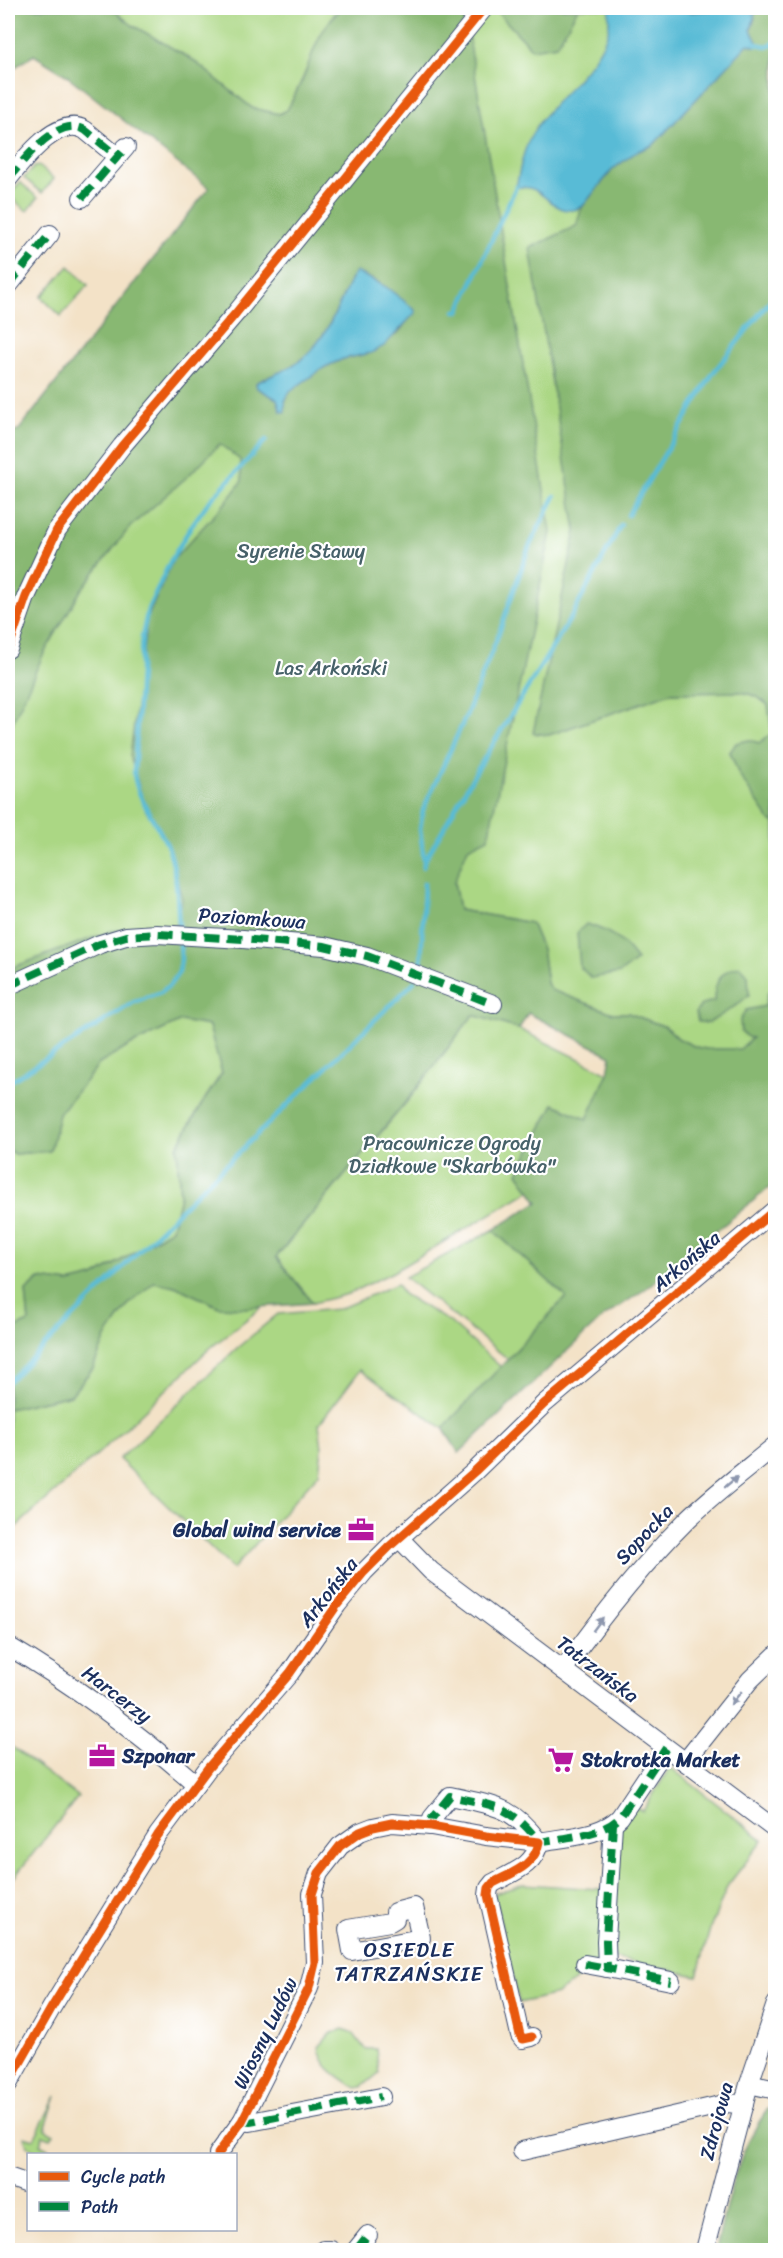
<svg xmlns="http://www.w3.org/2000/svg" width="783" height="2258" viewBox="0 0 783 2258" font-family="Sriracha,sans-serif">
	<rect width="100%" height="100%" fill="#fff"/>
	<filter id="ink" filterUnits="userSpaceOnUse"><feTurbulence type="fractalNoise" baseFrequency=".0167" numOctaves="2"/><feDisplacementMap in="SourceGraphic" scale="12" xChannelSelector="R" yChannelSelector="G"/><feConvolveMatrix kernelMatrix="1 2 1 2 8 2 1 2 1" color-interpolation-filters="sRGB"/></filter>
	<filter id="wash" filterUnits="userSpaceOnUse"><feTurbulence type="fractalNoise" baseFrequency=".008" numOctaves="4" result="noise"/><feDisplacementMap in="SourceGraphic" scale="24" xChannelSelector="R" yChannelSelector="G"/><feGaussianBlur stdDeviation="1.35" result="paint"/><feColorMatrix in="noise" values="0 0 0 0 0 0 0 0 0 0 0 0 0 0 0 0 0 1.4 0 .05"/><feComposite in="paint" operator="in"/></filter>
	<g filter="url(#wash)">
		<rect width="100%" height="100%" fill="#f3e2c7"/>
		<g fill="#abd784" stroke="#638371" stroke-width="1.5">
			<path d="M 111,8 L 343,8 L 333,15 L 287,111 L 279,114 L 252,108 L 193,60 L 132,25 Z"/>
			<path d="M 442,8 L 775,8 L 535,733 L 549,735 L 670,693 L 741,692 L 756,696 L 768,705 L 773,733 L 759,743 L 749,740 L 730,752 L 739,775 L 771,821 L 775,822 L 775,987 L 760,1029 L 740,1050 L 706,1049 L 696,1047 L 679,1039 L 666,1027 L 628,1013 L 613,1013 L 551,990 L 547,984 L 542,949 L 531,923 L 459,910 L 455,887 L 8,1000 L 8,436 L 22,432 Z"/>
			<path d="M 39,166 L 54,179 L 42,193 L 24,178 L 34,167 Z"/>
			<path d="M 20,182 L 38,198 L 27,211 L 9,196 Z"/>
			<path d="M 69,266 L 88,285 L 61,316 L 41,297 Z"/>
			<path d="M 473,1015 L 519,1029 L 608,1073 L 587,1120 L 554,1104 L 518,1173 L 531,1190 L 393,1272 L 348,1294 L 313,1303 L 276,1257 L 410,1098 Z"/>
			<path d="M 181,1021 L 209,1026 L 222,1073 L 203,1102 L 177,1147 L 180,1196 L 172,1229 L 94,1277 L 69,1283 L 39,1279 L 26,1291 L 29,1322 L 8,1331 L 8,1149 L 15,1154 L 50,1151 L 59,1114 L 99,1064 L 129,1046 Z"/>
			<path d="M 493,1230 L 566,1297 L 508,1359 L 405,1277 Z"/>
			<path d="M 154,1282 L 175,1286 L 219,1307 L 262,1307 L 209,1349 L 111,1442 L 8,1534 L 8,1409 L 71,1395 L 93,1368 L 106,1337 L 128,1305 Z"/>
			<path d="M 397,1284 L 403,1294 L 450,1322 L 501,1367 L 443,1428 L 360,1370 L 319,1424 L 322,1448 L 319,1473 L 233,1569 L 119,1459 L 237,1348 L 278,1314 L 339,1309 Z"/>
			<path d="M 8,1744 L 78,1797 L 8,1885 Z"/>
			<path d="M 670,1767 L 763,1840 L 728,1885 L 710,1929 L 697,1976 L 609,1957 L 557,1994 L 519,2003 L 494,1894 L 523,1884 L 613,1890 L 617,1825 L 632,1806 L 643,1811 Z"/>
			<path d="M 343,2029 L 353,2033 L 365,2049 L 376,2049 L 379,2073 L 362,2087 L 356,2088 C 340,2077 321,2068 319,2047 L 330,2034 Z"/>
			<path d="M 56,2096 L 45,2129 L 54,2134 L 51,2138 L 43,2135 L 40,2144 L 48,2148 L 46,2152 L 42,2153 L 28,2147 L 24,2136 L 34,2139 Z"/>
		</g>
		<g fill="#88b872" stroke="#527468" stroke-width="1.5" fill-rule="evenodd">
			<path d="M 12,8 L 111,8 L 132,25 L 193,60 L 252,108 L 279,114 L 287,110 C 292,101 297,91 302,81 C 313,54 318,27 343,8 L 464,8 L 551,532 L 488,838 L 468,848 L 454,882 L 459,910 L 531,923 L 542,949 L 547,983 L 551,990 L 613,1013 L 628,1013 L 666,1027 L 679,1039 L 696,1047 L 706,1049 L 740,1049 L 752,1038 L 747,1037 L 741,1031 L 740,1020 L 746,1010 L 765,1006 L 768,992 L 775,987 L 775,1183 L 644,1290 L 601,1319 L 459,1453 L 443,1428 L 566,1297 L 493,1230 L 538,1202 L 518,1173 L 554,1104 L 587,1119 L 608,1073 L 611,1056 L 528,1013 L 519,1029 L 473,1015 L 410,1097 L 276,1257 L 313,1303 L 244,1308 L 219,1307 L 175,1286 L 154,1282 L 128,1305 L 106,1337 L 93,1368 L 71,1395 L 8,1409 L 8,1331 L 29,1322 L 26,1291 L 40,1279 L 69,1283 L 94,1277 L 172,1229 L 180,1196 L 177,1147 L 203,1102 L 222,1073 L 209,1026 L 181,1021 L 129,1046 L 99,1064 L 59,1114 L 50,1151 L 15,1154 L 8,1149 L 8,969 L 111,931 L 156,926 L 176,927 L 182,899 L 167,842 L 146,811 L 130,756 L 147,619 L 173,560 L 226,502 L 242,481 L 240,460 L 220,444 L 188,476 L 130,527 L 81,590 L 43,655 L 8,733 L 8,433 L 18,431 L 209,188 L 66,75 L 34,55 L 12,69 L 8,65 L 8,12 ZM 360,274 L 378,282 L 415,311 L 399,332 L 371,353 L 343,359 L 325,367 L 290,391 L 281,411 L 277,399 L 257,388 L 256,383 C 267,377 280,373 290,367 C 323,349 336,311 351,279 Z"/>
			<path d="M 497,8 L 578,8 L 557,45 L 532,49 L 499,14 Z"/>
			<path d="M 687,8 L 775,8 L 775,822 L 771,822 L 739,775 L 730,752 L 736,743 L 749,740 L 759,743 L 772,733 L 768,705 L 756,696 L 741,692 L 670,693 L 549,735 L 533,733 L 576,531 L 530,248 L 576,226 L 582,207 L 613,169 L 636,152 L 653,145 L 748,44 L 754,46 L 757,42 L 751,30 L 755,18 L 713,11 L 691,12 Z"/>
			<path d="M 586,924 C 611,931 622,940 637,960 L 620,973 L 591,978 L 580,967 L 577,933 Z"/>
			<path d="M 740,966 L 748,975 L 749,995 L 737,1005 L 709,1023 L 698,1022 L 696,1012 L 702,1004 L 714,1001 C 714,982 721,969 740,966 Z"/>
			<path d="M 775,2108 L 775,2250 L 716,2250 C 727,2201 737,2150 768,2109 Z"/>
		</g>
		<g fill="#58bbd6" stroke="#3a759a" stroke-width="1.5">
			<path d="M 609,8 L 687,8 L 691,12 L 743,8 L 755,13 L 751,30 L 757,42 L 755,46 L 748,44 L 653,145 L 636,152 L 613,169 L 582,207 C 562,218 550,199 535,190 C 530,187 522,187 516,187 C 520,170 522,153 530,138 C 549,100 591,76 607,35 C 610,27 609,17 609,8 Z"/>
			<path d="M 356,272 L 386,287 L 413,308 L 416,312 L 384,346 L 371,353 L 343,359 L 325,367 L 290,391 L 285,401 L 285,412 L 281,411 L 277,399 L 257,388 L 256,383 C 267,377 280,373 290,367 C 323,349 336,311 351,279 Z"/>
		</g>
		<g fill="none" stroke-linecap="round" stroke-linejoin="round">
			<g stroke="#58bbd6" stroke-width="4.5">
				<path d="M 756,44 L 767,46 L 776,42"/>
				<path d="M 455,311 L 459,311 L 516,187"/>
				<path d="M 628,515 L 713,373 L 776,293"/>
				<path d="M 424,861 L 420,829 L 423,810 L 466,716 L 499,633 L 529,547 L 555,496"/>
				<path d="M 423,867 L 424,862 L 474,775 L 573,614 L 621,525"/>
				<path d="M 179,928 C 177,901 178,870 167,845 C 156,821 138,801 134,774 L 142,637 L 148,609 L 170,562 L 192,525 L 207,504 L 266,440"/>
				<path d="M 421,968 L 424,883"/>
				<path d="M 8,1083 L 134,1002 L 161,992 L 170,985 L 179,972 L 181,959 L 180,945"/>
				<path d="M 8,1382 L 197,1193 L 414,982"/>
			</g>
		</g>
	</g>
	<g filter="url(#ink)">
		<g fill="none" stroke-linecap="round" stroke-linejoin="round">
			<g stroke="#3b4a6e" stroke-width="20">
				<g id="minor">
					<path d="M 8,179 C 23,161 58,114 85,130 L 118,157"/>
					<path d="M 82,198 L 126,147"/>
					<path d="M 8,286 L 50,234"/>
					<path d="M 8,649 L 26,597 L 57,530 L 122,446 L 236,313 L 484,8"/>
					<path d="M 8,986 L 100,944 L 126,936 L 157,934 L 243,939 L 324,946 L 367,956 L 493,1004"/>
					<path d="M 399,1538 L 431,1571 L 776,1830"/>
					<path d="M 8,1646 C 73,1684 139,1734 196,1784"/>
					<path d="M 563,1670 C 601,1617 642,1565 688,1519 C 715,1493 747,1469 776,1445"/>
					<path d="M 685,1762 L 750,1680 L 776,1655"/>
					<path d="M 613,1824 L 606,1941 L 607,1968 L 671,1981"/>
					<path d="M 431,1826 L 432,1818 L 450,1796 C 494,1806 510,1804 539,1842 C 564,1837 603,1836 620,1817 L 666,1748"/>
					<path d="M 414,1907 L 421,1938 L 352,1951 L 348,1929 L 390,1922 L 395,1919 L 395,1912 Z"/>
					<path d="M 585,1964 L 607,1968"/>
					<path d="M 8,2084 L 52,2007 L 158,1835 L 208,1768 L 290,1673 L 337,1605 L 364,1572 L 390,1546 L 475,1471 L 544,1404 L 776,1209"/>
					<path d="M 749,2084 L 776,2090"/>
					<path d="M 242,2121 L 250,2122 L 381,2097"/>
					<path d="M 522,2151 L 729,2103 L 744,2105"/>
					<path d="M 218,2154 L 242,2121 L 309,1988 L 315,1963 L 312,1894 L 319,1873 L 340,1846 L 360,1832 L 373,1827 L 392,1823 L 431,1826 L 486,1836 L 539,1842 C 535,1866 513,1872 493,1883 L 489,1888 L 488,1895 L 520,2035 L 523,2039 L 532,2037"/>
					<path d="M 8,2177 L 28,2184"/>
					<path d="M 323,2250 L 331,2250"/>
					<path d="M 356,2250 L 368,2235"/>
					<path d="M 705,2250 L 749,2084 L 776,2004"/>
				</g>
			</g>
			<use href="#minor" stroke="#fff" stroke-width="18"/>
			<path stroke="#1b2f5e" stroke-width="1.5" d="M 8,2091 L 55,2008 L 165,1830 L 208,1773 L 293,1673 L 343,1603 L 365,1577 L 388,1552 L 476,1474 L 545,1408 L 776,1214"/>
			<g stroke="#00873e" stroke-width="8" stroke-dasharray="15 8" stroke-linecap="butt">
				<path d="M 8,179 C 23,161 58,114 85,130 L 118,157"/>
				<path d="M 82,198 L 126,147"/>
				<path d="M 8,286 L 50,234"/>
				<path d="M 8,986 L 100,944 L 126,936 L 157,934 L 243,939 L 324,946 L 367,956 L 493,1004"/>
				<path d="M 613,1824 L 606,1941 L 607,1968 L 671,1981"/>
				<path d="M 431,1826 L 432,1818 L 450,1796 C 494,1806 510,1804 539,1842 C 564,1837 603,1836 620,1817 L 666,1748"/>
				<path d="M 585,1964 L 607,1968"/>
				<path d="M 242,2121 L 250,2122 L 381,2097"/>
				<path d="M 323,2250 L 331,2250"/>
				<path d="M 356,2250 L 368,2235"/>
			</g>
			<g stroke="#fff" stroke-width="13">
				<g id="cycleway">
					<path d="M 8,649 L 26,597 L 57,530 L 122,446 L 236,313 L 484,8"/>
					<path d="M 8,2084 L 52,2007 L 158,1835 L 208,1768 L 290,1673 L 337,1605 L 364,1572 L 390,1546 L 475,1471 L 544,1404 L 776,1209"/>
					<path d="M 218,2154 L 242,2121 L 309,1988 L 315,1963 L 312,1894 L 319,1873 L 340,1846 L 360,1832 L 373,1827 L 392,1823 L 431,1826 L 486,1836 L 539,1842 C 535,1866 513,1872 493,1883 L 489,1888 L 488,1895 L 520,2035 L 523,2039 L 532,2037"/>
				</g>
			</g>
			<use href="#cycleway" stroke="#e8590c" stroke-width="9"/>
		</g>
		<defs><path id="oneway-solid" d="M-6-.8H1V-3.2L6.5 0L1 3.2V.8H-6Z" transform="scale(1.5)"/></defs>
		<g fill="#8d97ae">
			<use href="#oneway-solid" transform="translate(731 1482) rotate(-40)"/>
			<use href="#oneway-solid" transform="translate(598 1624) rotate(-53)"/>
			<use href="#oneway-solid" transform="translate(736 1698) rotate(130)"/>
		</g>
	</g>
	<defs>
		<g id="office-bare" transform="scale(2.07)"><path d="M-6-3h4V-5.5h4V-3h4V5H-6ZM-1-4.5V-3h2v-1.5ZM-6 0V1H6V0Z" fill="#b5179e" stroke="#fff" stroke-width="2.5" paint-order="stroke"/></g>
		<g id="supermarket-bare" transform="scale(2.07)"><path d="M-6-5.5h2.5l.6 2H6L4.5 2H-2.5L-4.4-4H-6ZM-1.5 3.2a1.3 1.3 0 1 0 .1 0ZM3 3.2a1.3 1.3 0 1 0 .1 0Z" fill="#b5179e" stroke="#fff" stroke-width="2.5" paint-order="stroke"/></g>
	</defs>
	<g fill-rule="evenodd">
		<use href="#office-bare" x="361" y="1530"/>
		<use href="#office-bare" x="102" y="1756"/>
		<use href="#supermarket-bare" x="561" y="1760"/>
	</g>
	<g text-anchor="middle" stroke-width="4.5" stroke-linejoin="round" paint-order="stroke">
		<g font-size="20" fill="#466169" stroke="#fff">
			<text x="301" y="558">Syrenie Stawy</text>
			<text x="331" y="675">Las Arkoński</text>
			<text x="452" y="1150">Pracownicze Ogrody<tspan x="452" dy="23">Działkowe "Skarbówka"</tspan></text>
		</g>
		<g font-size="20" fill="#1b2f5e" stroke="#fff">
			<text transform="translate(252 918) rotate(4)" y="7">Poziomkowa</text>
			<text transform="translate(686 1261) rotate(-40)" y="7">Arkońska</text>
			<text transform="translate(644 1534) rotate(-47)" y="7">Sopocka</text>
			<text transform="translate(328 1592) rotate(-52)" y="7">Arkońska</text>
			<text transform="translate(598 1669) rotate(37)" y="7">Tatrzańska</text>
			<text transform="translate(117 1694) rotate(37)" y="7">Harcerzy</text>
			<text transform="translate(265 2033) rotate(-64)" y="7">Wiosny Ludów</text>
			<text transform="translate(716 2121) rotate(-75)" y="7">Zdrojowa</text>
		</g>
		<g font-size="20" font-weight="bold" fill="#1b2f5e" stroke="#fff" text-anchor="start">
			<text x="341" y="1537" text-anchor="end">Global wind service</text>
			<text x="122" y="1763">Szponar</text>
			<text x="581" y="1767">Stokrotka Market</text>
		</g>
		<g font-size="21" letter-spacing="1.5" fill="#1b2f5e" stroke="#fff">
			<text x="409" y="1957">OSIEDLE<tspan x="409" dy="24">TATRZAŃSKIE</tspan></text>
		</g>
	</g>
	<rect width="783" height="2258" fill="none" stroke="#fff" stroke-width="30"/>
	<rect x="27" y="2153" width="210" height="78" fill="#ffffff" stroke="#a4acbf" stroke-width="1.5"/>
	<rect x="39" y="2172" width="30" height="9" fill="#e8590c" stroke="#a4acbf" stroke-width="1.5"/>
	<text x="81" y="2183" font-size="18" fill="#1b2f5e">Cycle path</text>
	<rect x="39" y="2202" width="30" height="9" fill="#00873e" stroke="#a4acbf" stroke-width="1.5"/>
	<text x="81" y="2213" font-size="18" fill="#1b2f5e">Path</text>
</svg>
